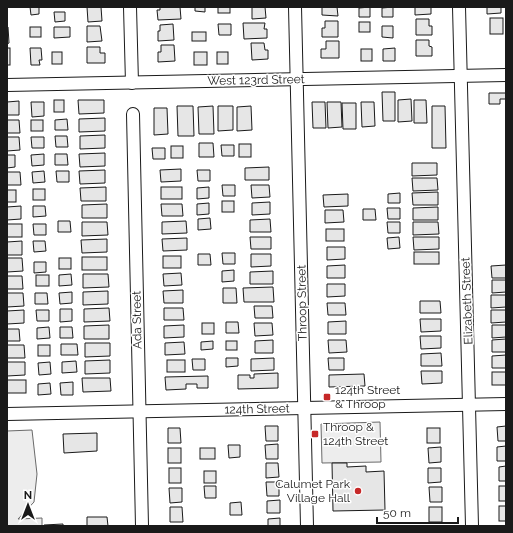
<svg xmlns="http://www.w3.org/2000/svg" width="513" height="533" viewBox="0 0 513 533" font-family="Raleway,sans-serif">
	<rect width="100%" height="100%" fill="#fff"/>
	<g fill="#ededed" stroke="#6a6a6a">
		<path d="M 380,422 L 381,462 L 322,463 L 321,424 Z"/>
		<path d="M 32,430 L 37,474 L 34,502 L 18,519 L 42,518 L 42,526 L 7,526 L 7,431 Z"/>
	</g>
	<g fill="#e6e6e6" stroke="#1a1a1a">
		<path d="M 30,7 L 39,7 L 39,14 L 31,15 Z"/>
		<path d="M 87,7 L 101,7 L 102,21 L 88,22 Z"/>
		<path d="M 160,7 L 180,7 L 181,19 L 158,20 L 157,10 L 160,10 Z"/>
		<path d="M 195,7 L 205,7 L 205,12 L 195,11 Z"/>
		<rect x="218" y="7" width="12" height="6"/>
		<path d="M 252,7 L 265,7 L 266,18 L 252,19 Z"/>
		<path d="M 322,7 L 337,7 L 338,16 L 322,15 Z"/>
		<path d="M 370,7 L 370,17 L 359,17 L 359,8 Z"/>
		<path d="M 393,7 L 393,17 L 382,17 L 382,8 Z"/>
		<path d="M 415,7 L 431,7 L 431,14 L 415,15 Z"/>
		<path d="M 487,7 L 501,7 L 501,13 L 487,14 Z"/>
		<path d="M 54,12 L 65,12 L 65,21 L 55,22 Z"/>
		<rect x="490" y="18" width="13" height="16"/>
		<path d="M 416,19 L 429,19 L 429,26 L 432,26 L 432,35 L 416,35 Z"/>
		<path d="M 325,21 L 338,21 L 338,37 L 322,37 L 322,28 L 325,28 Z"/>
		<rect x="359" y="22" width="11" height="10"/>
		<path d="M 243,23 L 265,23 L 264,29 L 267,29 L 267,38 L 244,39 Z"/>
		<path d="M 173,24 L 174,40 L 158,41 L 158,31 L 160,31 L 160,25 Z"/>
		<path d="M 218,24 L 231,24 L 231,35 L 219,35 Z"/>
		<path d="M 87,26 L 100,26 L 102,41 L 87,42 Z"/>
		<path d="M 382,26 L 393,26 L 393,38 L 382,37 Z"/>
		<path d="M 7,27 L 8,27 L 9,43 L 7,44 Z"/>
		<rect x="30" y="27" width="11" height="10"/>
		<path d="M 54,27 L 70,27 L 70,37 L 54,38 Z"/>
		<rect x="192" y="32" width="14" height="9"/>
		<path d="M 416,40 L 429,40 L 429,46 L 432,47 L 432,56 L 416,56 Z"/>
		<path d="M 326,41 L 339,41 L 339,58 L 321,58 L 321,49 L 326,49 Z"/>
		<path d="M 251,43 L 264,43 L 265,50 L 268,50 L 268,59 L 252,60 Z"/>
		<path d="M 161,45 L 174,45 L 175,61 L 158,62 L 158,52 L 161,52 Z"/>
		<path d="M 87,47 L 100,47 L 100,53 L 105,53 L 105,63 L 87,63 Z"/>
		<rect x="7" y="48" width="3" height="17"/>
		<path d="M 30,48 L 41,48 L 42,60 L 39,60 L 40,65 L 31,65 Z"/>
		<path d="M 395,48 L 395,61 L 383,61 L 383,49 Z"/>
		<rect x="361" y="49" width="11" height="12"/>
		<rect x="52" y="52" width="10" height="12"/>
		<rect x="194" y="52" width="13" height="13"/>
		<rect x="217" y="52" width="11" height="12"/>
		<path d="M 382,92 L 395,92 L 395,121 L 383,121 Z"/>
		<path d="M 489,93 L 506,93 L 506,99 L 500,99 L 500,104 L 489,104 Z"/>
		<path d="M 411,99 L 412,121 L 398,122 L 398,100 Z"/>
		<rect x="54" y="100" width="10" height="12"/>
		<path d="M 78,100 L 104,100 L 104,113 L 79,114 Z"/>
		<path d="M 414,100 L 426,100 L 427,123 L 414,123 Z"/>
		<path d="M 19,101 L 19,115 L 7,115 L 7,102 Z"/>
		<path d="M 31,102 L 44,102 L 44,116 L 32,117 Z"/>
		<path d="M 312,102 L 325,102 L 326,128 L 313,128 Z"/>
		<path d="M 327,102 L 341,102 L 342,127 L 328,128 Z"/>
		<path d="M 361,102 L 374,102 L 375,126 L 362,127 Z"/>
		<path d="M 342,103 L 356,103 L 356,129 L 343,129 Z"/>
		<path d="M 177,106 L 193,106 L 194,136 L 178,136 Z"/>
		<path d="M 213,106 L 214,134 L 199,134 L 198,107 Z"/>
		<path d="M 218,106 L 233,106 L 233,130 L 218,131 Z"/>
		<path d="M 251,106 L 252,130 L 237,131 L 237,107 Z"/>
		<path d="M 432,106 L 445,106 L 446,148 L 432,148 Z"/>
		<path d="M 154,108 L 167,108 L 168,134 L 154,135 Z"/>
		<path d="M 105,118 L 105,131 L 79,132 L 79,119 Z"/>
		<path d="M 67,119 L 68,130 L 55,130 L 55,120 Z"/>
		<path d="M 7,120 L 19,120 L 20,133 L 7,133 Z"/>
		<rect x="31" y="120" width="12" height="11"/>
		<path d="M 105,135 L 105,148 L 80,149 L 80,136 Z"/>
		<path d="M 55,136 L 67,136 L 68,147 L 56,147 Z"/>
		<path d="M 7,137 L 19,137 L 20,150 L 7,151 Z"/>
		<path d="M 31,137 L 44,137 L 44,148 L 32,148 Z"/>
		<path d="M 199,143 L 213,143 L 214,157 L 199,157 Z"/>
		<rect x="239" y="144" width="12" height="13"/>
		<path d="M 221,145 L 234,145 L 234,156 L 222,156 Z"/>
		<rect x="171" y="146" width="12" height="12"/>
		<path d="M 152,148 L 165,148 L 165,159 L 153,159 Z"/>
		<path d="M 105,153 L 105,166 L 80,167 L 79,154 Z"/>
		<path d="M 44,154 L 44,165 L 32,166 L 31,155 Z"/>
		<path d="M 55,154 L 67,154 L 68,165 L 55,165 Z"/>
		<path d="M 7,155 L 15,155 L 15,167 L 7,168 Z"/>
		<path d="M 412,163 L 437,163 L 437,175 L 412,176 Z"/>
		<path d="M 269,167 L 269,180 L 245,180 L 245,168 Z"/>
		<path d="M 181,169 L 181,181 L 161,182 L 160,170 Z"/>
		<path d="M 105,170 L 105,183 L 80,184 L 79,171 Z"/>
		<path d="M 197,170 L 210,170 L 210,181 L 198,181 Z"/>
		<path d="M 44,171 L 45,182 L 33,183 L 32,172 Z"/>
		<path d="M 56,171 L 69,171 L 69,182 L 57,182 Z"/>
		<path d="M 7,172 L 20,172 L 21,185 L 7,185 Z"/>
		<path d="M 412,178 L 437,178 L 438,190 L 413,191 Z"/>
		<path d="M 222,185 L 235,185 L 235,196 L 223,196 Z"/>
		<path d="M 251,185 L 269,185 L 270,197 L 252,198 Z"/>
		<path d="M 106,187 L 106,201 L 81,201 L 80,188 Z"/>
		<rect x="161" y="187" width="21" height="12"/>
		<path d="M 209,187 L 209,198 L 197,199 L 197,188 Z"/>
		<rect x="33" y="189" width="12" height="11"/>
		<rect x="7" y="190" width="9" height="12"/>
		<path d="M 438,192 L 438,205 L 413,205 L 412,193 Z"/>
		<path d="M 400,193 L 400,203 L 388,203 L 388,194 Z"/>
		<path d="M 348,194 L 348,206 L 324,207 L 323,195 Z"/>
		<rect x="222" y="201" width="12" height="11"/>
		<path d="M 270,202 L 270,214 L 252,215 L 252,203 Z"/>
		<path d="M 209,203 L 209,214 L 197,215 L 197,204 Z"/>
		<path d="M 107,204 L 107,218 L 82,218 L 82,205 Z"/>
		<path d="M 161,204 L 182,204 L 183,216 L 162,216 Z"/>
		<path d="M 21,206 L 21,219 L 7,220 L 7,207 Z"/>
		<path d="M 33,206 L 45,206 L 46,216 L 33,217 Z"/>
		<path d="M 438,207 L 438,220 L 413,220 L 413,208 Z"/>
		<path d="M 387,208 L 400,208 L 400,219 L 388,219 Z"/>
		<path d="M 363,209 L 375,209 L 376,220 L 363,220 Z"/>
		<path d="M 325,210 L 343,210 L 344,222 L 325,223 Z"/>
		<path d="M 210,218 L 211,229 L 198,230 L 198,219 Z"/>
		<path d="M 270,219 L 271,232 L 250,232 L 250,220 Z"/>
		<path d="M 58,221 L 70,221 L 71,232 L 58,232 Z"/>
		<path d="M 186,221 L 187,233 L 162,234 L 162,222 Z"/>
		<path d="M 82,222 L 107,222 L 108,235 L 82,236 Z"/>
		<path d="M 387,222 L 400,222 L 400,233 L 388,233 Z"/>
		<path d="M 413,222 L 438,222 L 439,234 L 413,235 Z"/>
		<rect x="7" y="224" width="15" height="13"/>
		<path d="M 33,224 L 46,224 L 46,235 L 34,235 Z"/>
		<rect x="326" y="229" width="18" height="12"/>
		<path d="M 250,237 L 271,237 L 271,249 L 251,249 Z"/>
		<path d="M 399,237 L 400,248 L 388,249 L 387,238 Z"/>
		<path d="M 413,237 L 439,237 L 439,249 L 414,250 Z"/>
		<path d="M 187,238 L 187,250 L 163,251 L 162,239 Z"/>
		<path d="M 107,239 L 107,252 L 82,253 L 81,240 Z"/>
		<path d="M 22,241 L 22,255 L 7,255 L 7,242 Z"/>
		<path d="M 33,241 L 45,241 L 46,251 L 34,252 Z"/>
		<path d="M 327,247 L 345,247 L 345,259 L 327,260 Z"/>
		<rect x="414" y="252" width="25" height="12"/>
		<path d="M 222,253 L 235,253 L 235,264 L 223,264 Z"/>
		<path d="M 198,254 L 210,254 L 211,265 L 198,265 Z"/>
		<path d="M 251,254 L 271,254 L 271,266 L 251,267 Z"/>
		<rect x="163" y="256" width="18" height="12"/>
		<rect x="82" y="257" width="25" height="13"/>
		<path d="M 7,258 L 22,258 L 23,271 L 7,272 Z"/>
		<rect x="59" y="258" width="12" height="11"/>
		<path d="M 34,262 L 46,262 L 46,272 L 34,273 Z"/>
		<path d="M 345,265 L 345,278 L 327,278 L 327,266 Z"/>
		<path d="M 506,265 L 506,278 L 492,278 L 491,266 Z"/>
		<path d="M 234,270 L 234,281 L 222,282 L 222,271 Z"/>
		<path d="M 273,271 L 273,284 L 250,284 L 250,272 Z"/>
		<path d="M 181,273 L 182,285 L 164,286 L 163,274 Z"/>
		<path d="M 71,274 L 72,285 L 59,286 L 59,275 Z"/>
		<path d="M 83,274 L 108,274 L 109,287 L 83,288 Z"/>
		<rect x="36" y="275" width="13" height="11"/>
		<path d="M 7,276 L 22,276 L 23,289 L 7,289 Z"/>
		<path d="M 492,280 L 506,280 L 506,292 L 492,293 Z"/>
		<path d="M 327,284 L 345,284 L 345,296 L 327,297 Z"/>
		<path d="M 273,287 L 274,302 L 244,302 L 243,288 Z"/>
		<path d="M 223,288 L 236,288 L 237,303 L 223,303 Z"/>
		<path d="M 183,290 L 183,303 L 164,303 L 163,291 Z"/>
		<path d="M 108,291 L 108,304 L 83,305 L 83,292 Z"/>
		<path d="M 72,292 L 72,303 L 60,304 L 59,293 Z"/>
		<path d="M 7,293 L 23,293 L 24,306 L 7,307 Z"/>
		<path d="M 35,293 L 47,293 L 48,304 L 35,304 Z"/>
		<path d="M 491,295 L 506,295 L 506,307 L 491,308 Z"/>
		<path d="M 420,301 L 440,301 L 441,313 L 420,313 Z"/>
		<path d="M 327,303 L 345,303 L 346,315 L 328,315 Z"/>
		<path d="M 254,306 L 272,306 L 273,318 L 255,318 Z"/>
		<path d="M 109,308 L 110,321 L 84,322 L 84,309 Z"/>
		<path d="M 164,308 L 183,308 L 184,320 L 164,320 Z"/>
		<path d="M 60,309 L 72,309 L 72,321 L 60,322 Z"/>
		<path d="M 24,310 L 24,323 L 7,324 L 7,311 Z"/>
		<path d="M 36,310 L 49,310 L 49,321 L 37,321 Z"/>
		<path d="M 491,310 L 506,310 L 506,322 L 491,323 Z"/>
		<path d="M 420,319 L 441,319 L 441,331 L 421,332 Z"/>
		<path d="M 346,321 L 346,334 L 328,334 L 328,322 Z"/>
		<path d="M 226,322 L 238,322 L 239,333 L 226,333 Z"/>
		<rect x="202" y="323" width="12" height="11"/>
		<path d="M 254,323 L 272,323 L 273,335 L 255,336 Z"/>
		<path d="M 109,325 L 109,339 L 84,339 L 84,326 Z"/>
		<path d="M 184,325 L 184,337 L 164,338 L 164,326 Z"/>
		<path d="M 492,325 L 506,325 L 506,337 L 492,338 Z"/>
		<path d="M 49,327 L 50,338 L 37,339 L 37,328 Z"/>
		<path d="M 60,327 L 72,327 L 73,338 L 60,338 Z"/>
		<path d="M 7,329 L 19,329 L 20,341 L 7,341 Z"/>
		<path d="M 420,336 L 441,336 L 441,348 L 421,349 Z"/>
		<path d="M 506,339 L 506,352 L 492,352 L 492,340 Z"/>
		<path d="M 273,340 L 273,353 L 255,353 L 255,341 Z"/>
		<path d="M 328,340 L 346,340 L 347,352 L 329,353 Z"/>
		<path d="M 213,341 L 213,349 L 201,350 L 201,342 Z"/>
		<rect x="226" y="341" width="11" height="9"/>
		<path d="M 184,342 L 185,354 L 165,355 L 165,343 Z"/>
		<path d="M 85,343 L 110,343 L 110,356 L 85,357 Z"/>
		<path d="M 61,344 L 77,344 L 78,355 L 61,355 Z"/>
		<path d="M 7,345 L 24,345 L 25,358 L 7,358 Z"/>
		<rect x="38" y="345" width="12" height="11"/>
		<path d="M 441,353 L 442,366 L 421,366 L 421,354 Z"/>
		<path d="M 506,355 L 506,368 L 492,368 L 492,356 Z"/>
		<path d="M 226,358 L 238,358 L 238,366 L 226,367 Z"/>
		<path d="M 274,358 L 274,370 L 251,371 L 251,359 Z"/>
		<path d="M 328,358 L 344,358 L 344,370 L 329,370 Z"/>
		<path d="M 192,359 L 205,359 L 205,370 L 193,370 Z"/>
		<path d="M 110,360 L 110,373 L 85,374 L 85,361 Z"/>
		<rect x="167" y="360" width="18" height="12"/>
		<path d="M 76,361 L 77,372 L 62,373 L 62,362 Z"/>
		<path d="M 7,362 L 25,362 L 25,375 L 7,376 Z"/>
		<path d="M 50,362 L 51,374 L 39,375 L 38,363 Z"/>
		<path d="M 421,371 L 442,371 L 442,383 L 422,384 Z"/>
		<rect x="492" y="372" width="14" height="13"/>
		<path d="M 278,373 L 278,388 L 238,389 L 238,375 L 250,375 L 250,378 L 254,378 L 254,374 Z"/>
		<path d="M 364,374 L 365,386 L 329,387 L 329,375 Z"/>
		<path d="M 208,376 L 208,388 L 197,388 L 197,384 L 186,384 L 186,389 L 166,390 L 165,377 Z"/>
		<path d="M 82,378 L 110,378 L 111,391 L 83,392 Z"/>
		<rect x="7" y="380" width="19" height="13"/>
		<path d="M 73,382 L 73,395 L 61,395 L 60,383 Z"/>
		<path d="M 50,383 L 51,394 L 38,395 L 38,384 Z"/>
		<path d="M 265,426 L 278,426 L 278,441 L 266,441 Z"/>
		<path d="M 506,426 L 506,441 L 498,441 L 497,427 Z"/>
		<path d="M 168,428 L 180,428 L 181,443 L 168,443 Z"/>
		<rect x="427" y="428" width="13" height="15"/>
		<path d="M 97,433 L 97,451 L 64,453 L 63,434 Z"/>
		<path d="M 278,444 L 278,459 L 266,459 L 265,445 Z"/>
		<path d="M 228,445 L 240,445 L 240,457 L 229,458 Z"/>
		<path d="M 506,446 L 506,461 L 497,461 L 497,447 Z"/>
		<path d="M 441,447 L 441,462 L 429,463 L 428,448 Z"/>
		<rect x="168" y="448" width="13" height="15"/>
		<rect x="200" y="448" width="15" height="11"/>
		<path d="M 266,463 L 278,463 L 279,477 L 266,478 Z"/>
		<path d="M 332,463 L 347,463 L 347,467 L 366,466 L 366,472 L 384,471 L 385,510 L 333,511 Z"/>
		<path d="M 506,466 L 506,481 L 499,481 L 499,467 Z"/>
		<rect x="169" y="468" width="12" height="15"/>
		<path d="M 428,468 L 441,468 L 441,482 L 428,483 Z"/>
		<rect x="204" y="471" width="12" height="12"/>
		<path d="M 266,482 L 279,482 L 279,496 L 267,496 Z"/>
		<path d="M 204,486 L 216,486 L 216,498 L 205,498 Z"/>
		<rect x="499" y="486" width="7" height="15"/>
		<path d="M 429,487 L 442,487 L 442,502 L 430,502 Z"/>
		<path d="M 169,488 L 182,488 L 182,502 L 170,503 Z"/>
		<path d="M 280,500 L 280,513 L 267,513 L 267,501 Z"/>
		<path d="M 241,502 L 242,515 L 230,515 L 230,503 Z"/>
		<rect x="499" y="506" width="7" height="15"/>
		<path d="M 170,507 L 182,507 L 183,522 L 170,522 Z"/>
		<rect x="429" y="507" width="13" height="15"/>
		<path d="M 87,517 L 107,517 L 108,526 L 87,526 Z"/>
		<path d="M 280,518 L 280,526 L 268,526 L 268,519 Z"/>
		<path d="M 63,524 L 63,526 L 44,526 L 44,525 Z"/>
	</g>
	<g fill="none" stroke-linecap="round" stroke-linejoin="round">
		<g stroke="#1a1a1a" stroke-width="14">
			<g id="minor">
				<path d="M 130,7 L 132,83"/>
				<path d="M 295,7 L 307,526"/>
				<path d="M 459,7 L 472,526"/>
				<path d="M 7,85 L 506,75"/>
				<path d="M 133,114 L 142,526"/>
				<path d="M 7,414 L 506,404"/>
			</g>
		</g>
		<use href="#minor" stroke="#fff" stroke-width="12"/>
	</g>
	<g fill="#c62828" stroke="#fff" stroke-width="1.5">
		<rect x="323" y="393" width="8" height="8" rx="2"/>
		<rect x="311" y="430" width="8" height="8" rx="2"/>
		<circle cx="358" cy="491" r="4"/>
	</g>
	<g text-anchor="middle" stroke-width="3" stroke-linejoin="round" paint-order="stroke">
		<g font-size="12" fill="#1a1a1a" stroke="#fff">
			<text transform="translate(256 80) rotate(-1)" y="4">West 123rd Street</text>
			<text transform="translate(467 301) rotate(-92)" y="4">Elizabeth Street</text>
			<text transform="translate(302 303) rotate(-91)" y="4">Throop Street</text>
			<text transform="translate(137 320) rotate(-91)" y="4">Ada Street</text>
			<text transform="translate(257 409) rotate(-1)" y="4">124th Street</text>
		</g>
		<g font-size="12" fill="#1a1a1a" stroke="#fff" text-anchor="start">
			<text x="335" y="394">124th Street<tspan x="335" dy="14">&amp; Throop</tspan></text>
			<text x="323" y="431">Throop &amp;<tspan x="323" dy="14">124th Street</tspan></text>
			<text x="350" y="488" text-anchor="end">Calumet Park<tspan x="350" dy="14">Village Hall</tspan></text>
		</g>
	</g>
	<rect width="513" height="533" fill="none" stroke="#1a1a1a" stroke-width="16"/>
	<g transform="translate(28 505)" stroke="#ffffff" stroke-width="3" paint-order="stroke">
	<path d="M0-3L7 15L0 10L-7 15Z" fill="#1a1a1a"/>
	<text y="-6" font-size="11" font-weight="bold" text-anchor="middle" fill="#1a1a1a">N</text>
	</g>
	<path d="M377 517v6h81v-6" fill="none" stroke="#1a1a1a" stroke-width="2"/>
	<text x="383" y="517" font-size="12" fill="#1a1a1a" stroke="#ffffff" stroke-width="3" paint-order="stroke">50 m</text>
</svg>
